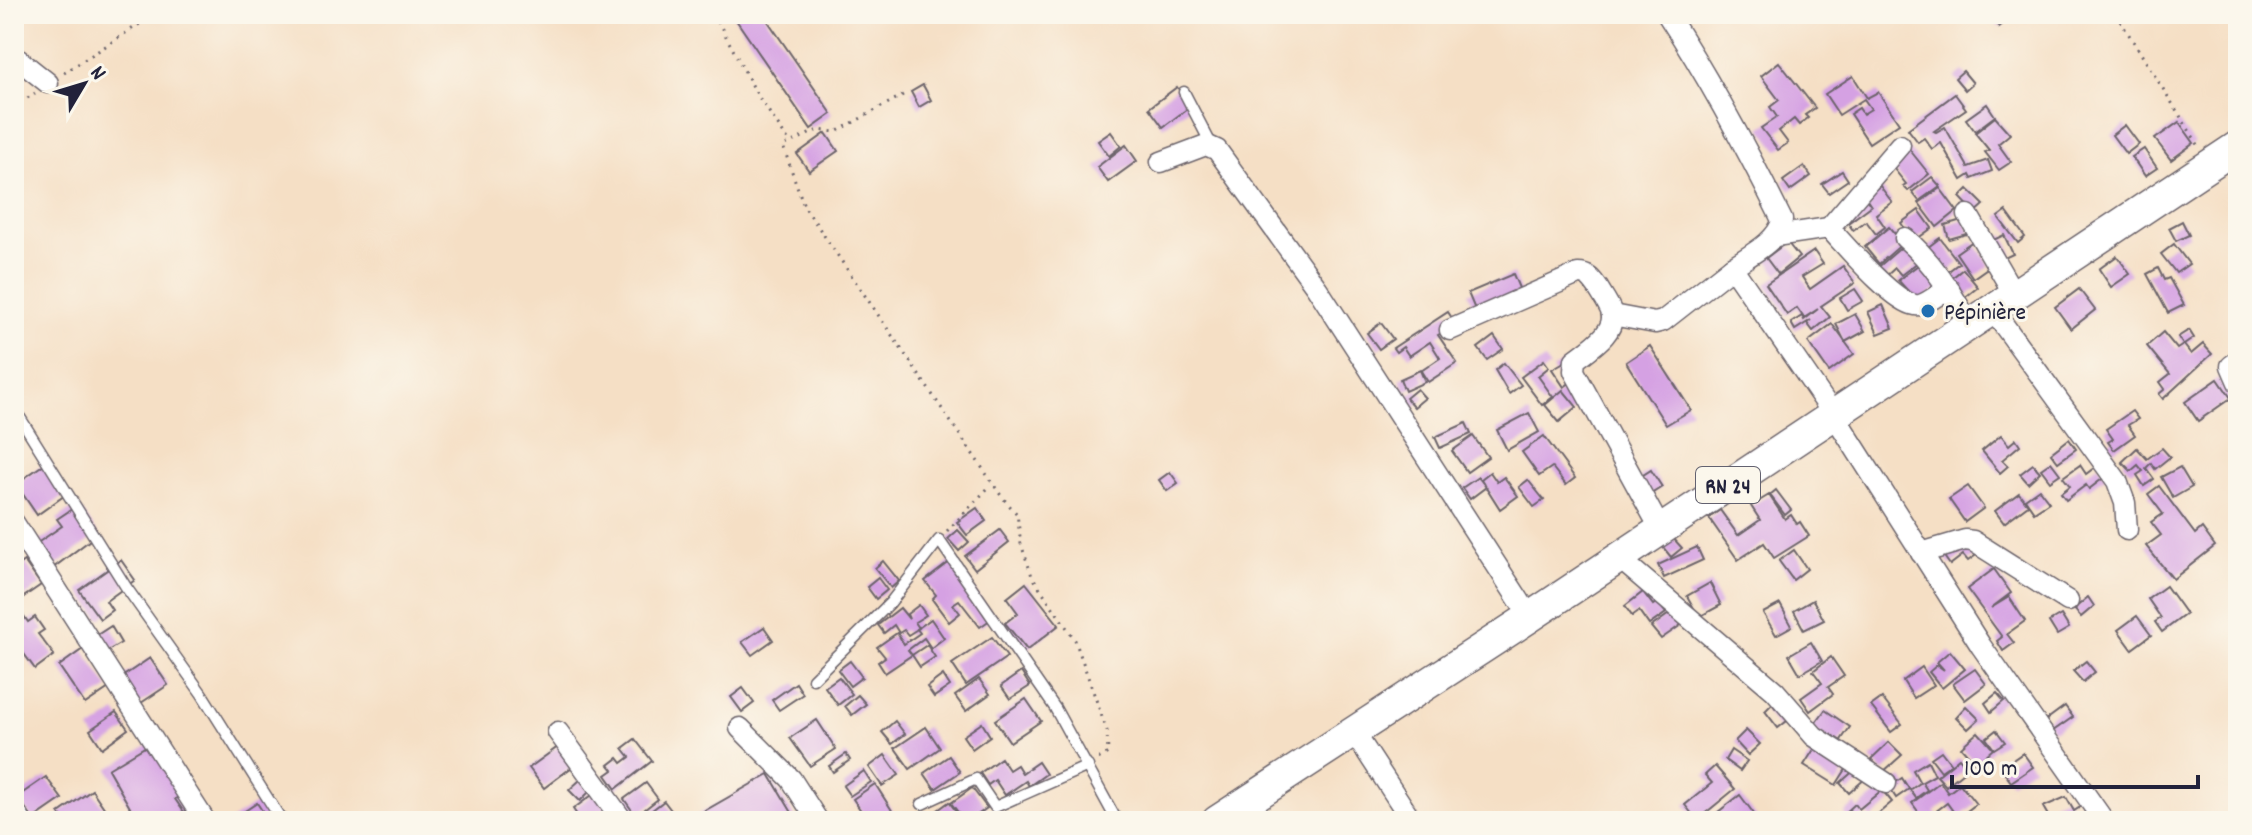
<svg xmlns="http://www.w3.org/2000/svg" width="2252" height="835" viewBox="0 0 2252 835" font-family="Dekko,sans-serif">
	<rect width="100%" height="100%" fill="#fbf7ec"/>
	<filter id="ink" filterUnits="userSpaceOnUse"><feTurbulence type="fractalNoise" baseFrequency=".0125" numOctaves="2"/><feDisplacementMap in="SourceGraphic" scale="16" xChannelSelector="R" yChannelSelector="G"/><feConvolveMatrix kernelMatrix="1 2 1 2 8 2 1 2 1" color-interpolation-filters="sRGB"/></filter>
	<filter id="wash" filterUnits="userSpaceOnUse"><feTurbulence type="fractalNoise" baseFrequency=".006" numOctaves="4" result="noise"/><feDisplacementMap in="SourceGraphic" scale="32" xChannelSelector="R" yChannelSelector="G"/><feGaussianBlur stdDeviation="1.8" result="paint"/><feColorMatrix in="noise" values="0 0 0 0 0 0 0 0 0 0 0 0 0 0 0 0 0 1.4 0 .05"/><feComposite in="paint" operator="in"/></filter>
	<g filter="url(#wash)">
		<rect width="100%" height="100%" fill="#f5dfc5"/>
		<g id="blocks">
			<g fill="#d5a1e3">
				<path d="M 732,14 L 763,14 L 832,114 L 811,129 Z"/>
				<path d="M 1988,14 L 2015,14 L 1999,27 Z"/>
				<path d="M 1779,62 L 1815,108 L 1805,115 L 1808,118 L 1799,125 L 1794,119 L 1779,131 L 1788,143 L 1778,150 L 1761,128 L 1777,117 L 1770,107 L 1779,100 L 1761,76 Z"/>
				<path d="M 1963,71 L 1973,83 L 1965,90 L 1955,78 Z"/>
				<path d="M 1853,76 L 1867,98 L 1878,92 L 1899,123 L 1869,143 L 1850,114 L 1859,108 L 1863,114 L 1871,109 L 1864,99 L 1839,115 L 1825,94 Z"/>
				<path d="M 923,85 L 931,100 L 919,107 L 911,92 Z"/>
				<path d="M 1177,87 L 1191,106 L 1163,127 L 1149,108 Z"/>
				<path d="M 1955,94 L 1966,109 L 1934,131 L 1936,132 L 1945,127 L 1968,167 L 1988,160 L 1992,171 L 1972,179 L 1970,175 L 1962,180 L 1941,143 L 1932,149 L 1924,138 L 1918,142 L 1908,129 Z"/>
				<path d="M 1987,104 L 1995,116 L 1975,131 L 1966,119 Z"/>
				<path d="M 1995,117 L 2010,134 L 1998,144 L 2011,162 L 1999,170 L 1985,152 L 1989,150 L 1975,133 Z"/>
				<path d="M 2179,122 L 2194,143 L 2171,160 L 2155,139 Z"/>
				<path d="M 2125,125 L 2139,144 L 2126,154 L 2112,135 Z"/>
				<path d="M 1111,132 L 1121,146 L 1109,156 L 1098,141 Z"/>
				<path d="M 826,133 L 838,151 L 809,171 L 797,154 Z"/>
				<path d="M 1126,145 L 1137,161 L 1108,182 L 1097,167 Z"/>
				<path d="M 1909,149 L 1929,174 L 1908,191 L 1903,186 L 1906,184 L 1890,164 Z"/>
				<path d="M 2144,149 L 2157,168 L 2145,176 L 2132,157 Z"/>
				<path d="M 1804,166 L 1811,176 L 1790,191 L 1783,181 Z"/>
				<path d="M 1842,171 L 1848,180 L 1829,193 L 1822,184 Z"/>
				<path d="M 1932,177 L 1940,186 L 1919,201 L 1912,192 Z"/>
				<path d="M 1880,186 L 1892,202 L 1876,214 L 1885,227 L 1876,234 L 1866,221 L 1853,230 L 1848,223 L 1871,206 L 1865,197 Z"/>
				<path d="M 1940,188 L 1957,211 L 1937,227 L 1919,203 Z"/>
				<path d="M 1968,189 L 1984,205 L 1975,213 L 1960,197 Z"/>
				<path d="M 1919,210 L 1932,228 L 1914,241 L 1901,223 Z"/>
				<path d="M 2006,211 L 2025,237 L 2018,243 L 1998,217 Z"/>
				<path d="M 1965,219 L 1970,233 L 1949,239 L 1945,225 Z"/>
				<path d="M 2182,221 L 2189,235 L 2176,241 L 2169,228 Z"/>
				<path d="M 1889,227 L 1903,243 L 1879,264 L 1865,247 Z"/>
				<path d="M 2004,235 L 2013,254 L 1998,261 L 1989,242 Z"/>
				<path d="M 1940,238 L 1959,263 L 1946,273 L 1927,248 Z"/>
				<path d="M 1973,241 L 1990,266 L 1973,278 L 1956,253 Z"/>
				<path d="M 1787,242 L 1799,257 L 1778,274 L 1766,258 Z"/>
				<path d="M 2174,244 L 2189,264 L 2176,273 L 2161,254 Z"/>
				<path d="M 1904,245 L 1918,262 L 1901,275 L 1895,268 L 1884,278 L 1876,269 Z"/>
				<path d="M 1814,251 L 1823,264 L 1802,277 L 1810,289 L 1843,266 L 1855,283 L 1821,306 L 1830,317 L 1813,331 L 1807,323 L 1811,320 L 1795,330 L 1791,323 L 1802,316 L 1804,320 L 1818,309 L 1804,318 L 1797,308 L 1787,315 L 1766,284 Z"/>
				<path d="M 2117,256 L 2130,274 L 2111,287 L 2099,269 Z"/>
				<path d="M 1925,260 L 1944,285 L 1918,302 L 1898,280 Z"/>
				<path d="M 2158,268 L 2164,280 L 2169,278 L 2184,305 L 2168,313 L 2147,274 Z"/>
				<path d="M 1963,269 L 1978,287 L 1963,299 L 1948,281 Z"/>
				<path d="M 1513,274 L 1521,293 L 1476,312 L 1468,293 Z"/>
				<path d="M 1855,289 L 1863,301 L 1847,310 L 1840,298 Z"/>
				<path d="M 2079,289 L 2095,310 L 2071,329 L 2055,307 Z"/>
				<path d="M 1883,305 L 1893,328 L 1878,334 L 1868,312 Z"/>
				<path d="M 1448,312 L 1456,324 L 1438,335 L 1457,363 L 1428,382 L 1421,371 L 1440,358 L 1430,342 L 1409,356 L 1403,347 L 1396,352 L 1393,348 Z"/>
				<path d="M 1855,314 L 1865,331 L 1845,342 L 1836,324 Z"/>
				<path d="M 1381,323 L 1393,339 L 1379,349 L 1367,333 Z"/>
				<path d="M 1832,324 L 1854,354 L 1829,372 L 1808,342 Z"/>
				<path d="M 2189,330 L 2194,338 L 2184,345 L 2191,354 L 2203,344 L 2212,354 L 2163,399 L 2159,394 L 2165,389 L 2160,382 L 2170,374 L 2147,346 L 2163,332 L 2177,349 L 2183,345 L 2178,337 Z"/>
				<path d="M 1494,336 L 1503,349 L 1487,360 L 1478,348 Z"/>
				<path d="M 1650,346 L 1691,410 L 1666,425 L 1626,362 Z"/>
				<path d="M 1544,360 L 1549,367 L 1538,376 L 1553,397 L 1542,405 L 1521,377 Z"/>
				<path d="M 1564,362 L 1575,379 L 1564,387 L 1552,369 Z"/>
				<path d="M 1504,363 L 1521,385 L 1509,394 L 1495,370 Z"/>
				<path d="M 1420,370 L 1425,382 L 1405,391 L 1400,379 Z"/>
				<path d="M 2218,379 L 2231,398 L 2198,421 L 2185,402 Z"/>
				<path d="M 1417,389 L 1425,398 L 1414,407 L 1406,398 Z"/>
				<path d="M 1563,390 L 1577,407 L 1559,422 L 1545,405 Z"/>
				<path d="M 2132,411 L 2138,419 L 2128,425 L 2135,435 L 2114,450 L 2108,442 L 2113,439 L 2106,429 Z"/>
				<path d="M 1529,413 L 1539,432 L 1507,450 L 1497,430 Z"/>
				<path d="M 1466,423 L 1471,434 L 1440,448 L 1435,437 Z"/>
				<path d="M 2001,435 L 2009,445 L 2016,439 L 2020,445 L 2002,460 L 2008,466 L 2000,473 L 1982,451 Z"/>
				<path d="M 1473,436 L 1488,457 L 1467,472 L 1452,451 Z"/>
				<path d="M 1544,436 L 1575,478 L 1566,485 L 1552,467 L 1539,476 L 1522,452 Z"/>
				<path d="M 2069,439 L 2076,449 L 2058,462 L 2051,453 Z"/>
				<path d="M 2137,448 L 2147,459 L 2162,448 L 2170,457 L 2155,469 L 2151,463 L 2146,468 L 2154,479 L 2144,486 L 2137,475 L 2143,471 L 2138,465 L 2131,471 L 2122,462 Z"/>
				<path d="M 47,462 L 68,493 L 37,515 L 16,484 Z"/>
				<path d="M 2051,462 L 2060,474 L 2050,481 L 2041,469 Z"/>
				<path d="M 2033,464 L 2040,472 L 2028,483 L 2020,474 Z"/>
				<path d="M 2080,465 L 2086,474 L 2098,465 L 2106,476 L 2089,489 L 2086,485 L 2066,500 L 2061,493 L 2070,486 L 2063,477 Z"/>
				<path d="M 2180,467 L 2192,487 L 2173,498 L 2161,477 Z"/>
				<path d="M 1651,470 L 1662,487 L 1651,494 L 1640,477 Z"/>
				<path d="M 1170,472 L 1178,483 L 1167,491 L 1159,480 Z"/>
				<path d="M 1490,472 L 1497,482 L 1504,477 L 1518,496 L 1500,509 L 1481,479 Z"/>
				<path d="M 1478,477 L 1486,487 L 1470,499 L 1462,488 Z"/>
				<path d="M 1528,480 L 1544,500 L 1534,507 L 1519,487 Z"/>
				<path d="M 1968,486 L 1984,508 L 1965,522 L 1949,499 Z"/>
				<path d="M 2159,486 L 2195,534 L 2202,528 L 2215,546 L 2173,579 L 2146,546 L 2161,535 L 2151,522 L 2163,514 L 2148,494 Z"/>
				<path d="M 2039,489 L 2049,502 L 2034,512 L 2025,499 Z"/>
				<path d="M 1776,490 L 1791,510 L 1785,515 L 1770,495 Z"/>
				<path d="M 2019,493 L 2028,505 L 2004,523 L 1995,511 Z"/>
				<path d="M 1769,495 L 1785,519 L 1791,515 L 1797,524 L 1800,522 L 1809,536 L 1774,558 L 1764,543 L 1738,560 L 1709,518 L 1720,510 L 1738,535 L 1760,520 L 1751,506 Z"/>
				<path d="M 78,505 L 98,534 L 53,568 L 36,544 L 62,526 L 57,519 Z"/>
				<path d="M 977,508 L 986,521 L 967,535 L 957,522 Z"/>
				<path d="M 958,530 L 969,542 L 959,551 L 948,539 Z"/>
				<path d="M 1000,530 L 1009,542 L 975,569 L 965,556 Z"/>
				<path d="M 1672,537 L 1682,548 L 1671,557 L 1662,546 Z"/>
				<path d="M 1962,541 L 1979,553 L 1968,561 L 1963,555 L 1950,565 L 1943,555 Z"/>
				<path d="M 1697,547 L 1703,560 L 1664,578 L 1658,565 Z"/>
				<path d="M 1794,550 L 1807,569 L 1793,580 L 1779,561 Z"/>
				<path d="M 121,560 L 135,580 L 106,601 L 112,610 L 100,619 L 79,590 Z"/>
				<path d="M 24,561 L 41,585 L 15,603 L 28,622 L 35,617 L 44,630 L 38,634 L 54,655 L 35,669 L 19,647 L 14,651 L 14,568 Z"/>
				<path d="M 883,561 L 899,581 L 891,588 L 875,568 Z"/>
				<path d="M 951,561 L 994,617 L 980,627 L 959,600 L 953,604 L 960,613 L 949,622 L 932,599 L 936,595 L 925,581 Z"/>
				<path d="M 1994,569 L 2011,593 L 1991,608 L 2009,597 L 2025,621 L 2007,634 L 2014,643 L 2003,651 L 1997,641 L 2002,637 L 1967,589 Z"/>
				<path d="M 878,578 L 887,590 L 876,599 L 867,587 Z"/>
				<path d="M 1026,583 L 1059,625 L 1027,650 L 1005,623 L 1018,613 L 1007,598 Z"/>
				<path d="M 1710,583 L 1721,605 L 1699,617 L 1687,596 Z"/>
				<path d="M 2166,586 L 2186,614 L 2162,632 L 2155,622 L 2161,618 L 2148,599 Z"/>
				<path d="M 1643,592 L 1653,605 L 1657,602 L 1666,613 L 1649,625 L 1639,611 L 1632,616 L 1625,606 Z"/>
				<path d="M 2088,597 L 2094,606 L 2081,617 L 2074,609 Z"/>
				<path d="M 1813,600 L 1824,620 L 1804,630 L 1794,611 Z"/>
				<path d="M 1780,604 L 1792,626 L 1776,635 L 1763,613 Z"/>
				<path d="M 919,605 L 926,615 L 915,622 L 919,628 L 908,635 L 904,630 L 899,633 L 894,625 L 884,633 L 878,625 L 900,608 L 909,619 L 907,614 Z"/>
				<path d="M 1672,612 L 1681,625 L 1661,639 L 1651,627 Z"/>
				<path d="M 2061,615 L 2069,628 L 2057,635 L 2049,622 Z"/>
				<path d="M 2137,616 L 2151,635 L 2132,649 L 2118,630 Z"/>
				<path d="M 931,619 L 944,638 L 931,648 L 924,638 L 908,650 L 912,655 L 927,645 L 935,657 L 920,667 L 912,655 L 885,673 L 878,662 L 885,657 L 877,647 L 897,633 L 904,644 L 920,633 L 917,629 Z"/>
				<path d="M 111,626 L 121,643 L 104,653 L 94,637 Z"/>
				<path d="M 764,627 L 773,640 L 752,655 L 742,642 Z"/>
				<path d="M 992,637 L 1007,657 L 966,685 L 952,664 Z"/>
				<path d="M 1811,642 L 1822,661 L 1800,674 L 1789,655 Z"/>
				<path d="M 83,649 L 109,688 L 85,704 L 59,666 Z"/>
				<path d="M 1950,651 L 1965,669 L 1942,688 L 1929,672 L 1937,665 L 1944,670 L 1937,662 Z"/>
				<path d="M 1831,657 L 1844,676 L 1828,687 L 1833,694 L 1810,711 L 1801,698 L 1822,683 L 1813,671 Z"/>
				<path d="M 150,658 L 168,685 L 138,705 L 119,679 Z"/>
				<path d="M 850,661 L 862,677 L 850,686 L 838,670 Z"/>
				<path d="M 2086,661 L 2095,672 L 2083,682 L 2073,671 Z"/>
				<path d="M 1922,667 L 1934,685 L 1914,698 L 1903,681 Z"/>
				<path d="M 1975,669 L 1986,684 L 1965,700 L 1953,684 Z"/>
				<path d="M 1021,672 L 1030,686 L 1010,699 L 1001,686 Z"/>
				<path d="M 943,675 L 950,686 L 934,697 L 927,687 Z"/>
				<path d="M 839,677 L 852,694 L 838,705 L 825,687 Z"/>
				<path d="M 979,679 L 990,694 L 966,711 L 955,696 Z"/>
				<path d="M 796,683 L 803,694 L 779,710 L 772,700 Z"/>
				<path d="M 743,688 L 754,703 L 742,712 L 731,697 Z"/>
				<path d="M 1997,693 L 2004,701 L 1991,712 L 1985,703 Z"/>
				<path d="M 858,695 L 866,704 L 852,715 L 845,706 Z"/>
				<path d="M 1882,698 L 1902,724 L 1891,732 L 1871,706 Z"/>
				<path d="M 1026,699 L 1041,721 L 1010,742 L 995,720 Z"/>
				<path d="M 1772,704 L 1776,709 L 1782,705 L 1792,717 L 1778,728 L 1765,711 Z"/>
				<path d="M 1966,706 L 1979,719 L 1968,729 L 1956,717 Z"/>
				<path d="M 2065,706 L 2073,717 L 2053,731 L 2046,720 Z"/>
				<path d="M 1825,710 L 1850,727 L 1837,746 L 1811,729 Z"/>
				<path d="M 116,712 L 128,729 L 102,748 L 90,730 Z"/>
				<path d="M 817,720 L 836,749 L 810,766 L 790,738 Z"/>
				<path d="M 895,721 L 905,734 L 892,744 L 882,732 Z"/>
				<path d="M 982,723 L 990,736 L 972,749 L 963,736 Z"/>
				<path d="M 926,727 L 940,748 L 910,769 L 895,748 Z"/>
				<path d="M 1746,730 L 1760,744 L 1748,755 L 1735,741 Z"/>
				<path d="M 1996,730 L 2005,742 L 1994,749 L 1986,738 Z"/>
				<path d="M 1978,732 L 1993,749 L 1976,764 L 1961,747 Z"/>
				<path d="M 635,739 L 652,761 L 616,789 L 606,775 L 613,770 L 609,765 L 618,758 L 622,763 L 630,757 L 623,748 Z"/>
				<path d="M 153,742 L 180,796 L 175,799 L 190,821 L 138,821 L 145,816 L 137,820 L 108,769 Z"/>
				<path d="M 1889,742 L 1902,755 L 1883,772 L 1871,759 Z"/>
				<path d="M 1818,743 L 1850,763 L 1836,785 L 1804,765 Z"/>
				<path d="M 562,744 L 576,764 L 544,788 L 529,768 Z"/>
				<path d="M 1731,750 L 1747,761 L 1740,771 L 1725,760 Z"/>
				<path d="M 1941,751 L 1951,764 L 1941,771 L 1931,758 Z"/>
				<path d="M 2023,753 L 2033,767 L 2011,782 L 2001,768 Z"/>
				<path d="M 846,754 L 850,760 L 833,772 L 829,766 Z"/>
				<path d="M 885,755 L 899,775 L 882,786 L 869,767 Z"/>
				<path d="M 949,756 L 960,772 L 935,789 L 924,773 Z"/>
				<path d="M 1001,758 L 1009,770 L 1017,765 L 1022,773 L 1038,762 L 1046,774 L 1029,786 L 1026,781 L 1005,795 L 995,780 L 988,785 L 980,773 Z"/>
				<path d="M 1959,758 L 1968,768 L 1946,786 L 1937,776 Z"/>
				<path d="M 1928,761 L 1935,775 L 1922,782 L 1927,790 L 1916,798 L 1910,790 L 1920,783 L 1913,770 Z"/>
				<path d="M 1715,766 L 1735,789 L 1697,820 L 1685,805 L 1712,783 L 1705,775 Z"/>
				<path d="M 1858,767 L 1867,777 L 1849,793 L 1840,783 Z"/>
				<path d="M 864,771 L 871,782 L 850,796 L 843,786 Z"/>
				<path d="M 769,774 L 797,821 L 687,821 Z"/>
				<path d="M 46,777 L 62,799 L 33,819 L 17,797 Z"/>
				<path d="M 1902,778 L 1909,789 L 1896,798 L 1889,787 Z"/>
				<path d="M 580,780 L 590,791 L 580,801 L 569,790 Z"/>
				<path d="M 1940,782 L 1948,793 L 1960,784 L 1976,804 L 1958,818 L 1947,803 L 1935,812 L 1941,821 L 1925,821 L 1912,803 Z"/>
				<path d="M 646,783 L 658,799 L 636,816 L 624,799 Z"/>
				<path d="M 875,784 L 893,812 L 880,821 L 868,821 L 853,799 Z"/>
				<path d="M 972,788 L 987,808 L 969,821 L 965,821 L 951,803 Z"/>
				<path d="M 92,790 L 111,818 L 106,821 L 65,821 L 59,813 Z"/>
				<path d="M 1882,790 L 1892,802 L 1872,819 L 1867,813 L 1858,821 L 1850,821 L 1844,814 L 1855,804 L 1859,809 Z"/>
				<path d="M 595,793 L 609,813 L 598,821 L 581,821 L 573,809 Z"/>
				<path d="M 1740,795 L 1757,818 L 1752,821 L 1701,821 L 1708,816 L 1709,819 Z"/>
				<path d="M 2066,797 L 2074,811 L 2082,806 L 2089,819 L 2051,821 L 2043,807 Z"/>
				<path d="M 664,801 L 674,814 L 664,821 L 638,821 Z"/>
				<path d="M 949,802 L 962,819 L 959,821 L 946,821 L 938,810 Z"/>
				<path d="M 257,803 L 269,821 L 230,821 Z"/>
			</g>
		</g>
	</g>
	<g filter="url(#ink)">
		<use href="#blocks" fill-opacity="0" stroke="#6c646b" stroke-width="2"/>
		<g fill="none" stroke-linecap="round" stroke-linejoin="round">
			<g stroke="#6c646b" stroke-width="13">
				<g id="lane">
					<path d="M 1184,92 L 1211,144"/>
					<path d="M 14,408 L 126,587 L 202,694 L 282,821"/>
					<path d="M 813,679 L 890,603 L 939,540 L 1055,708 L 1117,821"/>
					<path d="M 922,804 L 976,779 L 995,807 L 1088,766"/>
				</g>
			</g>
			<g stroke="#6c646b" stroke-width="23">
				<g id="street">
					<path d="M 1667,14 C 1710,80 1747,149 1782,220 C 1779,241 1748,256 1732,267 L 1834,415 L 1981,646 L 2104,821"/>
					<path d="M 14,56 L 48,83"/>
					<path d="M 1900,145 L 1829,228 C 1846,246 1892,301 1915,305 C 1924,307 1940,293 1949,288"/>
					<path d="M 1161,162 L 1206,145 L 1217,150 L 1317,288 L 1530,617"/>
					<path d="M 1968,215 L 2014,294"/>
					<path d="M 1775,236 L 1829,228"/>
					<path d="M 1905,238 C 1933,262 1951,292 1969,324"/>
					<path d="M 1992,309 L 2117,481 L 2125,503 L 2127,530"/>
					<path d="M 1612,315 L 1655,323 L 1663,321 L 1732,267"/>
					<path d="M 1450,330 L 1578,274 C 1589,274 1592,280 1598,288 C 1602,295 1608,303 1611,311 C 1618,332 1589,349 1575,360 L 1574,371 L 1661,530"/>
					<path d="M 2238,361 L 2231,366 L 2238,382"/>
					<path d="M 14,523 L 205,821"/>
					<path d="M 1921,553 L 1965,540 L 1973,541 L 2068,601"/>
					<path d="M 1619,558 L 1775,691 L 1814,736 L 1886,783"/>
					<path d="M 740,728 L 791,779 L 818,821"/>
					<path d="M 558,732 L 623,821"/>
					<path d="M 1354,732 L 1412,821"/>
					<path d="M 14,810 L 21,821"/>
				</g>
			</g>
			<g stroke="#6c646b" stroke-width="33">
				<path id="primary" d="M 1217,821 L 1530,617 L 2238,146"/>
			</g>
			<g stroke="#6c646b" stroke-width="3" stroke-dasharray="2 6" stroke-linecap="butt">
				<path d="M 714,14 L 758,96 L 790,143"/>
				<path d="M 2116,14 L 2199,146"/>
				<path d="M 64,73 L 155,14"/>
				<path d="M 903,95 L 836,132 L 818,130 L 783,146 L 804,206 L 1002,497 L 1017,514 L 1021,544 L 1032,576 L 1075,640 L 1107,731 L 1108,753 L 1098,759"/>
				<path d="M 14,107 L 35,93"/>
				<path d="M 947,531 L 991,485"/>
			</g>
			<use href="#lane" stroke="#fff" stroke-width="10"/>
			<use href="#street" stroke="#fff" stroke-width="20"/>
			<use href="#primary" stroke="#fff" stroke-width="30"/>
		</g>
	</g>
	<circle fill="#1f6fb2" stroke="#fbf7ec" stroke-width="3" cx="1928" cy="311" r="8"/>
	<g text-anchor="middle" stroke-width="6" stroke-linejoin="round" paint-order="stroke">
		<rect fill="#fbf7ec" stroke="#636270" stroke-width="2" x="1696" y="467" width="64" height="36" rx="6"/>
		<g font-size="22" font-weight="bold" fill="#22223b">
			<text x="1728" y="493">RN 24</text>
		</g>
		<g font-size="24" fill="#22223b" stroke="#fbf7ec" text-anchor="start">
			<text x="1944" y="319">Pépinière</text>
		</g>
	</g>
	<rect width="2252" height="835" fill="none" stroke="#fbf7ec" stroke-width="48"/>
	<g transform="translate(84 84) rotate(52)" stroke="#fbf7ec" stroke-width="6" paint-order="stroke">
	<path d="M0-6L14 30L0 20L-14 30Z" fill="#22223b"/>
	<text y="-12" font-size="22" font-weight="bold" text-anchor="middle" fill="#22223b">N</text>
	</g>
	<path d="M1952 775v12h246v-12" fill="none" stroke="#22223b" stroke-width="4"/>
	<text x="1964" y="775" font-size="24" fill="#22223b" stroke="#fbf7ec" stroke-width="6" paint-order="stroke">100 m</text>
</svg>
